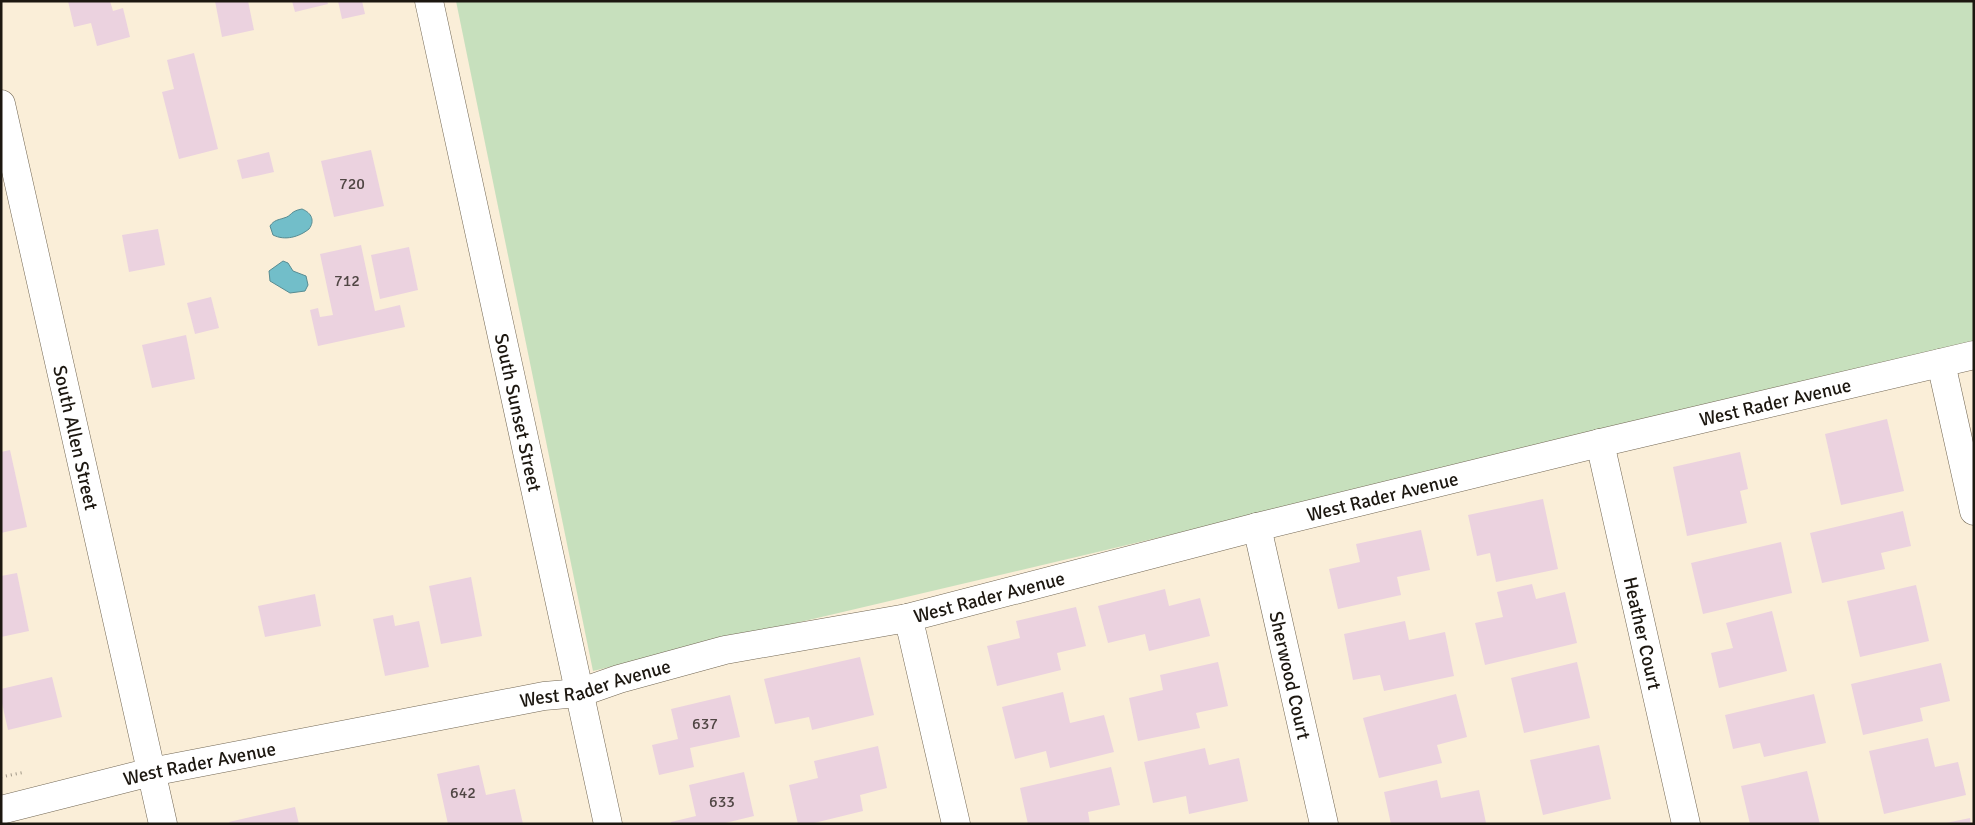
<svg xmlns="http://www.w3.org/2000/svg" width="1975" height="825" viewBox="0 0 1975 825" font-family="Signika,sans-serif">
	<rect width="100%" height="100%" fill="#faeed8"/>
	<path fill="#c7e0bd" d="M 456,1 L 1974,1 L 1974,345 L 593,671 Z"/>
	<g fill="#72bec9" stroke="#588c92">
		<path d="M 302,209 C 312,213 315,221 309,229 C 299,237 285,241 273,235 L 270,226 C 274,220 278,220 284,218 C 292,216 290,211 302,209 Z"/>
		<path d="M 283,261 L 288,263 L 293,271 L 306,276 L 308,285 L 305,291 L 290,293 L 270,281 L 269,271 Z"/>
	</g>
	<g fill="#ebd2df">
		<path d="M 68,1 L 110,1 L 113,11 L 123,8 L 130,37 L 97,46 L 91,23 L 74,27 Z"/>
		<path d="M 215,1 L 248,1 L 254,30 L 222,37 Z"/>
		<path d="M 292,1 L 327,1 L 328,4 L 295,12 Z"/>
		<path d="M 338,1 L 362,1 L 365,14 L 342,19 Z"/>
		<path d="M 194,53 L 218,149 L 179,159 L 162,92 L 174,89 L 167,60 Z"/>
		<path d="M 371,150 L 384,206 L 334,217 L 321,161 Z"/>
		<path d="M 269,152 L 274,172 L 242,179 L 237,160 Z"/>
		<path d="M 158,229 L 165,265 L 129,272 L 122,235 Z"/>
		<path d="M 361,245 L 375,311 L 400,305 L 405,327 L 318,346 L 310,310 L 318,308 L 320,317 L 333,315 L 320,254 Z"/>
		<path d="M 409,247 L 418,290 L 380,299 L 371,255 Z"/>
		<path d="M 211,297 L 219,328 L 195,334 L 187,303 Z"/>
		<path d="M 186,335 L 195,379 L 152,388 L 142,345 Z"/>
		<path d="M 1887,419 L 1904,491 L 1841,505 L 1825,434 Z"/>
		<path d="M 10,450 L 27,527 L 1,533 L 1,452 Z"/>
		<path d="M 1740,452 L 1748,489 L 1740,491 L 1747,523 L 1687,536 L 1673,467 Z"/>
		<path d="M 1543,499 L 1558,569 L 1496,582 L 1490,553 L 1477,556 L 1468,515 Z"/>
		<path d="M 1903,511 L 1911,546 L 1881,553 L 1885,569 L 1822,583 L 1810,533 Z"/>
		<path d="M 1421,530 L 1430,570 L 1397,577 L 1401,595 L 1338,609 L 1329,569 L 1360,562 L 1356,544 Z"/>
		<path d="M 1781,542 L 1792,593 L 1703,614 L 1691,563 Z"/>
		<path d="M 17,573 L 29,631 L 1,637 L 1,576 Z"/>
		<path d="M 471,577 L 482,636 L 441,644 L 429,586 Z"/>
		<path d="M 1532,584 L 1536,599 L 1565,592 L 1577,643 L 1485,665 L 1475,623 L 1503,617 L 1497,592 Z"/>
		<path d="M 1916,585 L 1929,641 L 1860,657 L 1847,601 Z"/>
		<path d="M 1165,589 L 1169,606 L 1200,598 L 1210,636 L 1149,651 L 1145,634 L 1108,643 L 1098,606 Z"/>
		<path d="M 315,594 L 321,626 L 265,637 L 258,606 Z"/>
		<path d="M 1076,607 L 1086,646 L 1057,653 L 1061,670 L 997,686 L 987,646 L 1020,638 L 1016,621 Z"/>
		<path d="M 1772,611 L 1787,671 L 1719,688 L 1711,653 L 1733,648 L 1726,623 Z"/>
		<path d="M 393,615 L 395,626 L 419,621 L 429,667 L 385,676 L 373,619 Z"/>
		<path d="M 1405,621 L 1409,640 L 1445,632 L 1454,676 L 1384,691 L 1380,675 L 1353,680 L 1344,634 Z"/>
		<path d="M 860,657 L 874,715 L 812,730 L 809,717 L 775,724 L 764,679 Z"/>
		<path d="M 1218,662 L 1228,706 L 1196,713 L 1200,728 L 1138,741 L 1129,698 L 1163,690 L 1160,675 Z"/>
		<path d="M 1577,662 L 1590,718 L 1524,733 L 1511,678 Z"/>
		<path d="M 1941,663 L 1950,701 L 1920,708 L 1923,721 L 1863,735 L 1851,684 Z"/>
		<path d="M 52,677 L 62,717 L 8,730 L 1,699 L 1,689 Z"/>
		<path d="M 1063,692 L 1070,723 L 1104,715 L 1114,752 L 1050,768 L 1046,751 L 1015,759 L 1002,707 Z"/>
		<path d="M 1456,694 L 1467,737 L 1437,745 L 1442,763 L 1379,778 L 1363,718 Z"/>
		<path d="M 1814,694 L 1826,743 L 1764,757 L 1760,743 L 1733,749 L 1725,715 Z"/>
		<path d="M 730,695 L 740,737 L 690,748 L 694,767 L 659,775 L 652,745 L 678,739 L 671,709 Z"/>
		<path d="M 1928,738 L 1935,767 L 1958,762 L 1966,795 L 1884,814 L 1869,751 Z"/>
		<path d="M 1599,745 L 1611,799 L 1543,815 L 1530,760 Z"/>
		<path d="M 878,746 L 887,788 L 860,795 L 863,811 L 810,824 L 798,824 L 789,785 L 818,778 L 814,761 Z"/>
		<path d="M 1205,748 L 1209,765 L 1239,758 L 1248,801 L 1189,814 L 1186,796 L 1153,803 L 1144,762 Z"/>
		<path d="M 479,765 L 486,795 L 515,789 L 523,824 L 448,824 L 437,774 Z"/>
		<path d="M 1111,767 L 1120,805 L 1088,812 L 1090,824 L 1028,824 L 1020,788 Z"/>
		<path d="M 1807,771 L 1820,824 L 1750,824 L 1741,786 Z"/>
		<path d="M 744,772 L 754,816 L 721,824 L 671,824 L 671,822 L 696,816 L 689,785 Z"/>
		<path d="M 1437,780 L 1441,798 L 1479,790 L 1486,823 L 1391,824 L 1384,792 Z"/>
		<path d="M 295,807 L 299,824 L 230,824 L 229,822 Z"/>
		<path d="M 1970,818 L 1971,824 L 1946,824 L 1946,823 Z"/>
	</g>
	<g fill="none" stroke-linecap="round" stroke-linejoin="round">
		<g stroke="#726754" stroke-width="29">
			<g id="minor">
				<path id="s1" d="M 429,1 L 608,824"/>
				<path id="s2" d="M 1,104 L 163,824"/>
				<path d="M 1941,363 L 1974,511"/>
				<path id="s3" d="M 1600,443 L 1686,824"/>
				<path id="s4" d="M 1257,527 L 1324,824"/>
				<path d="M 907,618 L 912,633 L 956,824"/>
				<path id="s5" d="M 1,810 L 151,772 L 544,696 L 579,693 L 619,679 L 725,650 L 907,618 L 1257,527 L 1600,443 L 1974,355"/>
			</g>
		</g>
		<path stroke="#a29989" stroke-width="3" stroke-dasharray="1 4" stroke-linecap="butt" d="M 1,777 L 25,772"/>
		<use href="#minor" stroke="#fff" stroke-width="28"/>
	</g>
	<g text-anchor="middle" stroke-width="5" stroke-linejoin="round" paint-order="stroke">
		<g font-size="16" fill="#504644">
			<text x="352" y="189">720</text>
			<text x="347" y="286">712</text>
			<text x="705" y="729">637</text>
			<text x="463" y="798">642</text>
			<text x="722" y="807">633</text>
		</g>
		<g font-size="19" fill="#1c1710" stroke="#faeed8">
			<text dy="7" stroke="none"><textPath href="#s5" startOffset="1822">West Rader Avenue</textPath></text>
			<text dy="7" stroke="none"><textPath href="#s1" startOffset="421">South Sunset Street</textPath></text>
			<text dy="7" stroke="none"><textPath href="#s2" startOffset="342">South Allen Street</textPath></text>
			<text dy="7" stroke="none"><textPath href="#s5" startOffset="1418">West Rader Avenue</textPath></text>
			<text dy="7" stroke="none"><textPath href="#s5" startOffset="1012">West Rader Avenue</textPath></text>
			<text dy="7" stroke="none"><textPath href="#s3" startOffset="195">Heather Court</textPath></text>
			<text dy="7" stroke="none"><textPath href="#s4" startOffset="152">Sherwood Court</textPath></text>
			<text dy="7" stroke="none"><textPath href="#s5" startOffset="608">West Rader Avenue</textPath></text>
			<text dy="7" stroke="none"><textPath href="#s5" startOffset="204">West Rader Avenue</textPath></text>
		</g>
	</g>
	<rect width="1975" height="825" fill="none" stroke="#1c1710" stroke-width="5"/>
</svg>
